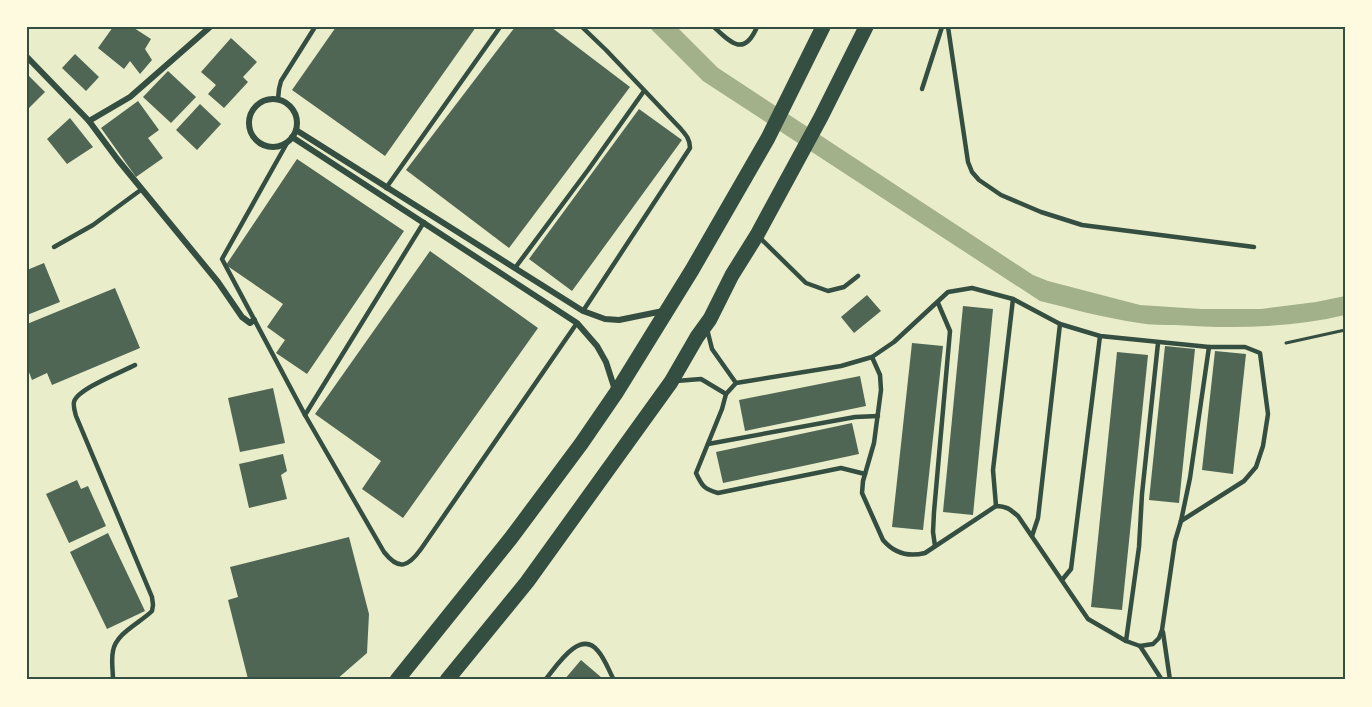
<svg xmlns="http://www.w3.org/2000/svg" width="1372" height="707" viewBox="0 0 1372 707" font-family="Overpass,sans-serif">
	<rect width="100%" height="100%" fill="#e9edc9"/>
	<path fill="#a3b18a" d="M 649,27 L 677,27 L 718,68 L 1033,275 L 1048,281 L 1140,305 L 1201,309 L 1261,309 L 1316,302 L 1345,296 L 1345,315 C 1290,328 1231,329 1175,325 C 1163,325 1151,325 1139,323 C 1105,318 1072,309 1040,301 L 703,81 Z"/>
	<g fill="#4f6655">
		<path d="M 113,27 L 129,27 L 134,28 L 151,39 L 145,49 L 152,60 L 140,74 L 130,61 L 124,69 L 98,48 Z"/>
		<path d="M 336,27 L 476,27 L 385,156 L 292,90 Z"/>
		<path d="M 515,27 L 551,27 L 630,87 L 509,248 L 406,170 Z"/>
		<path d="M 231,38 L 257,62 L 243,77 L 248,82 L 224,108 L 208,94 L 216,85 L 201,72 Z"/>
		<path d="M 75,54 L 99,77 L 86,91 L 62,68 Z"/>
		<path d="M 168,71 L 196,97 L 171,123 L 143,97 Z"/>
		<path d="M 27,74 L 45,92 L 27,110 Z"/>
		<path d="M 138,101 L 159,130 L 148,138 L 163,158 L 136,177 L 101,128 Z"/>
		<path d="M 200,104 L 221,124 L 197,150 L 176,130 Z"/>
		<path d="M 639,109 L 682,140 L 572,291 L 529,259 Z"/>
		<path d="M 70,118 L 93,147 L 67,164 L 47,139 Z"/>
		<path d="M 297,159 L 404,231 L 307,374 L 276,353 L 285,340 L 267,327 L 283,304 L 226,265 Z"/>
		<path d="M 430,251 L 538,328 L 403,518 L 362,489 L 381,461 L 315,414 Z"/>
		<path d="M 44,263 L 60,302 L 27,315 L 27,270 Z"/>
		<path d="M 115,288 L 140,348 L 52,385 L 47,373 L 32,380 L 27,367 L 27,324 Z"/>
		<path d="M 867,295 L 881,311 L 854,333 L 841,317 Z"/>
		<path d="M 963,306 L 993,309 L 973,515 L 943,512 Z"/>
		<path d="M 912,343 L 943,346 L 923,530 L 892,527 Z"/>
		<path d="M 1165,346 L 1195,349 L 1179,503 L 1149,500 Z"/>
		<path d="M 1215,351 L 1246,354 L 1233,474 L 1202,470 Z"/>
		<path d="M 1117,352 L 1148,355 L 1122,610 L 1091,607 Z"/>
		<path d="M 860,376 L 866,406 L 745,431 L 739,400 Z"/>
		<path d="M 273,388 L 285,443 L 240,452 L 228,398 Z"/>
		<path d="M 852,423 L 859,454 L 723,483 L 716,452 Z"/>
		<path d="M 283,454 L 287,471 L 281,475 L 287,499 L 249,508 L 239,464 Z"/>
		<path d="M 77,480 L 81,489 L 88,486 L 106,526 L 69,543 L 46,494 Z"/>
		<path d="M 108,533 L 145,611 L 107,629 L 70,552 Z"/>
		<path d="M 349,537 L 369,614 L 367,653 L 336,680 L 251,680 L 248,679 L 228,600 L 238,597 L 230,567 Z"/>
		<path d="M 581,660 L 602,678 L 603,680 L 564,680 Z"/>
	</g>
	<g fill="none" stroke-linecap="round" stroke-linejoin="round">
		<path stroke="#344e41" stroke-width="3" d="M 1286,343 L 1345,330"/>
		<g stroke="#344e41" stroke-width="4.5">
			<path d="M 582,27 L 606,50 L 680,128 C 686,135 690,139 690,148 L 583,311"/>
			<path d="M 714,27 C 731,43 744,57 757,27"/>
			<path d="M 948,27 L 968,162 L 972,172 L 979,180 L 1001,195 L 1041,212 L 1082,225 L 1254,247"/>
			<path d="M 922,89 L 942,27"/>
			<path d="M 278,99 L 279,89 L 281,81 L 315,27"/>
			<path d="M 287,143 L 222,259 L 305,415 L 384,552 C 399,571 408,567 421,549 L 577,323"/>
			<path d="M 386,188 L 500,27"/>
			<path d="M 759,237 L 806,283 L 828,291 L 844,287 L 858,276"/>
			<path d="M 54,247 L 93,225 L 142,189"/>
			<path d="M 515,268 L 588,170 L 644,91"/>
			<path d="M 707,329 L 712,349 L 736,383"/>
			<path d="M 872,357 L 880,375 L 881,390 L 874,443 L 863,481 L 862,493 L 883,540 C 894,553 909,557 925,553 L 996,506 C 1006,506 1010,509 1018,516 L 1088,619 L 1126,641 L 1140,646 L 1153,644 L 1159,638 L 1162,630 L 1175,541 L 1181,521 L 1190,478 L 1209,347"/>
			<path d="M 676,381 L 701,379 L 726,394"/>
			<path d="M 305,415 L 424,222"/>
			<path d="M 708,444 L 855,417 L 878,416"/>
			<path d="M 865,474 L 841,468 L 718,493 C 704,489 702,486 696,473 L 722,409 L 726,394 L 736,383 L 841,366 L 872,357 L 894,342 L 948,292 L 972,288 L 1013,299 L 1060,324 L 1100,336 L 1209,347 L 1245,347 L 1260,353 L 1268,414 L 1263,446 L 1256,467 L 1244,481 L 1181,521"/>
			<path d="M 996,506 L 993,470 L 1013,299"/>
			<path d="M 1032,536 L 1038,518 L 1060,324"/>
			<path d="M 935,546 L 933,532 L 934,512 L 950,331 L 938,303"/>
			<path d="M 1062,580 L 1071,569 L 1100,336"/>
			<path d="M 1163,632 L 1170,680"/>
			<path d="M 1126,641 L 1139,547 L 1142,494 L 1158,343"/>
			<path d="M 1140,646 L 1162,680"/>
			<path d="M 113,680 C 113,671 111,660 113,651 C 116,633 140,623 152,611 L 153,605 L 152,597 L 76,416 C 75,412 73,406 74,402 C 77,389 122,372 135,365"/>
			<path d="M 545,680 C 556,667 580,628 598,651 C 605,659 609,671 614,680"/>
		</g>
		<g stroke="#344e41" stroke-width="6">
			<path d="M 27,57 L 89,121 L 118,160 L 218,282 L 242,317 L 250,323 L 254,320"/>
			<circle cx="273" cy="123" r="24"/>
			<path d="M 89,121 L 130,97 L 210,27"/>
			<path d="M 296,130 L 583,311 L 605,319 L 619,320 L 663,311"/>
			<path d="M 292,137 L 577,323 L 597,346 L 606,362 L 615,390"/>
		</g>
		<g stroke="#344e41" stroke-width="15">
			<path d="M 397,680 L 511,538 L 581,444 L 616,393 L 692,270 L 768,138 L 823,27"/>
			<path d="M 447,680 L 527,582 L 671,382 L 697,337 L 710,319 L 732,275 L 757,235 L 821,117 L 866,27"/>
		</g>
	</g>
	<rect width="1372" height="707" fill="none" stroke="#fefae0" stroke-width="57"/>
	<rect x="28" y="28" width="1316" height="650" fill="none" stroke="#344e41" stroke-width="2"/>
</svg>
